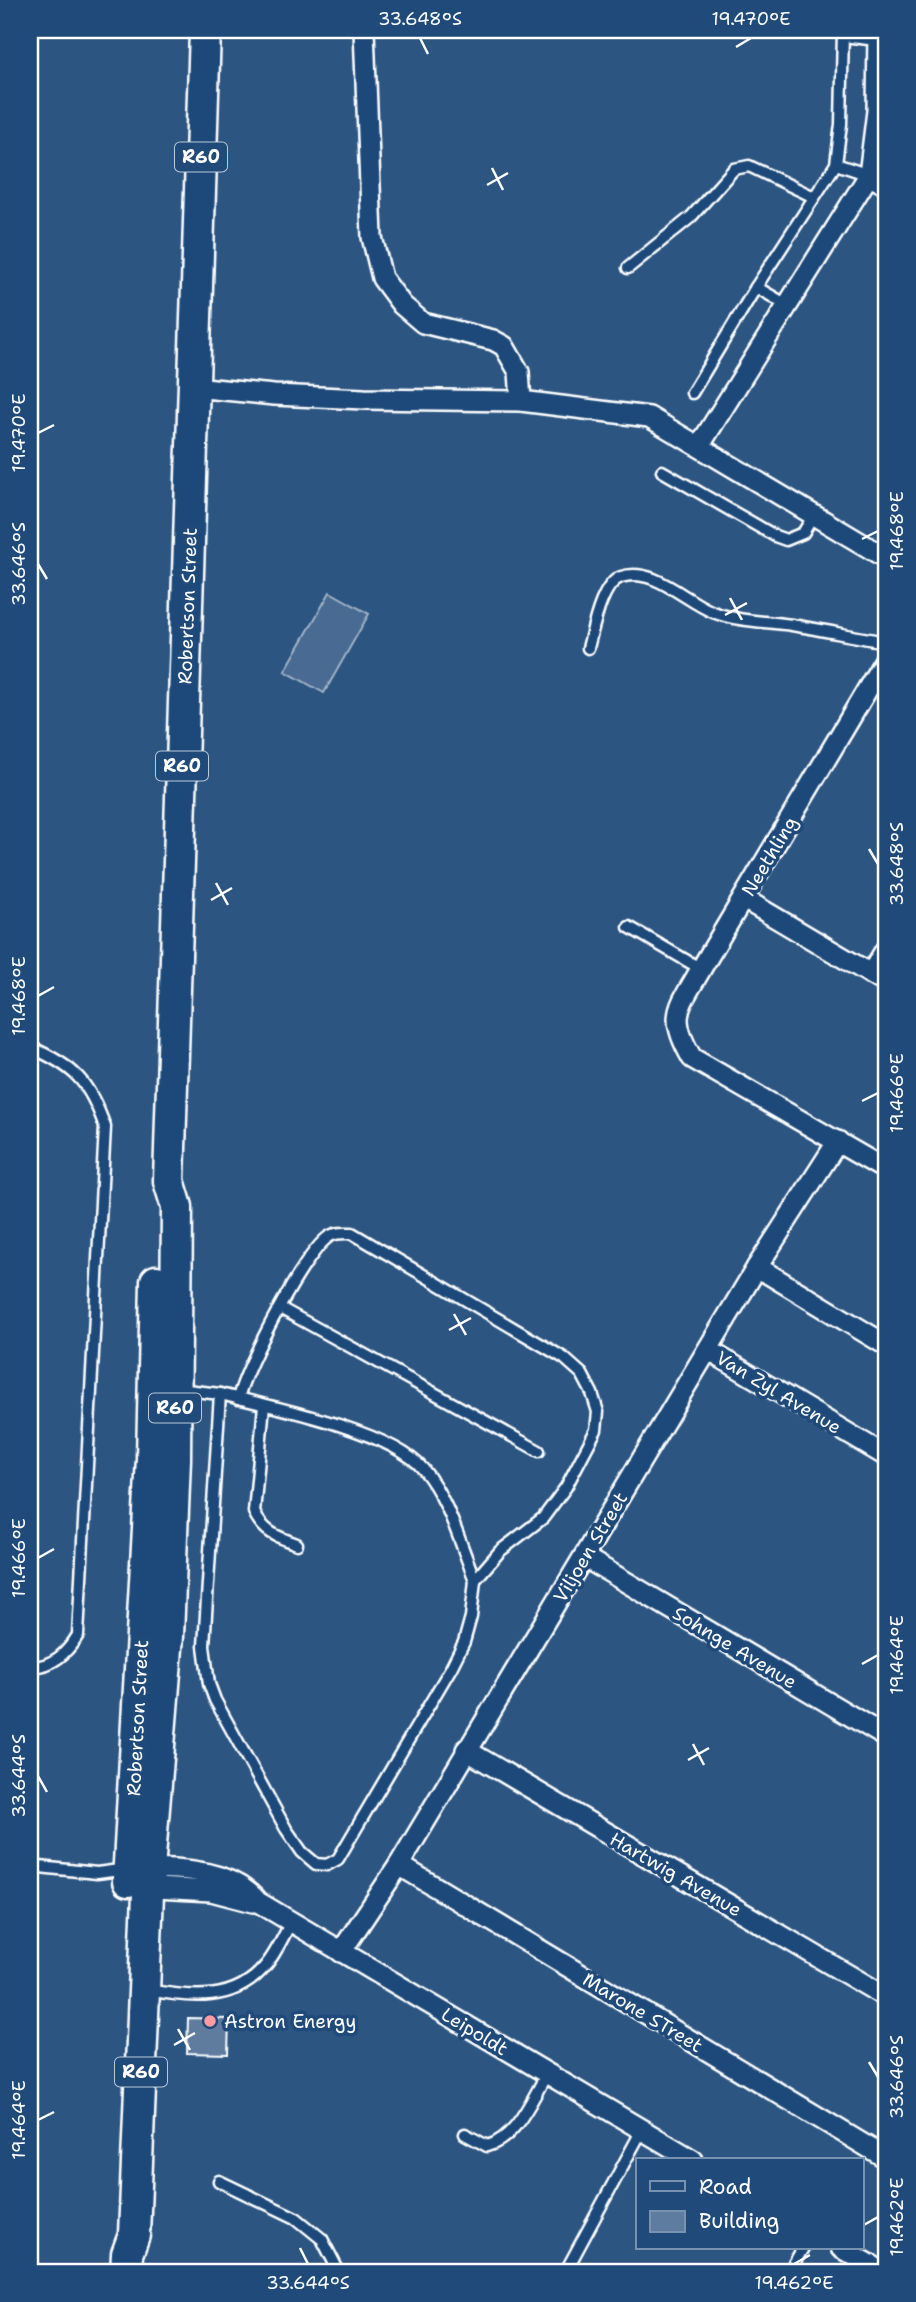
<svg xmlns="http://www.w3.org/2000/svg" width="916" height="2302" viewBox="0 0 916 2302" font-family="'Shantell Sans',sans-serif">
	<rect width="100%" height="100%" fill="#2c5582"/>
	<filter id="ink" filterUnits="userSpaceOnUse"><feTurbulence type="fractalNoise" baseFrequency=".0143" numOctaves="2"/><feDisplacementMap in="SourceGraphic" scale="14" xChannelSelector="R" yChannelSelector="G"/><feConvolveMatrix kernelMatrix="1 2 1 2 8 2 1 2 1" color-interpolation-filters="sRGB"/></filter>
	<g filter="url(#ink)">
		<path fill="#486b92" stroke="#a4b5c8" stroke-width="2" d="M 330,592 L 369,614 L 324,693 L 285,671 Z"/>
		<path fill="#5e7c9f" stroke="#fff" stroke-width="2" d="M 188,2018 L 229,2019 L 228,2054 L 187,2053 Z"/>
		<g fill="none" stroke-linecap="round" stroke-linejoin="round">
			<g stroke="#fff" stroke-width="15">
				<g id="lane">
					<path d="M 843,36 L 877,40"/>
					<path d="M 836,164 L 869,175"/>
					<path d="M 628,268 L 691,217 L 734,169 L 749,166 L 814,197"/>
					<path d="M 756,287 L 836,164 L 841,124 L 843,30"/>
					<path d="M 692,393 L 756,287 L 787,305"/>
					<path d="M 662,471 L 775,536 L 786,540 L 803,533 L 814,515"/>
					<path d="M 588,648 C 593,630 601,584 621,577 C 653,566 685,601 713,612 C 739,622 765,621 792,625 C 823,630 855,637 886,642"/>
					<path d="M 629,927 L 701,969"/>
					<path d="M 30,1047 C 74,1066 89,1081 105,1127 L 78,1635 C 67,1653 53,1667 30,1667"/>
					<path d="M 280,1308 L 539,1451"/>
					<path d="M 178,1389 L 220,1394 L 204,1646 L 209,1684 L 215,1700 L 286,1829 L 302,1852 L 316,1864 L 327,1865 L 338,1859 L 451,1668 L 464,1642 L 471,1617 L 475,1580 L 500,1551 L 543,1518 L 566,1487 L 596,1430 L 598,1412 L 592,1393 L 582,1374 L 564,1358 L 352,1233 C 344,1233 337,1232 330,1236 C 306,1249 244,1369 238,1399"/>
					<path d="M 220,1394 C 270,1406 392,1431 423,1469 C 449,1500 460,1544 475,1580"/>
					<path d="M 264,1405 L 254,1512 C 263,1532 277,1537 297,1544"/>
					<path d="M 30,1866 L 97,1873 L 127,1869"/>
					<path d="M 148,1990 C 190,1998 236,2003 266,1965 C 276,1953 283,1937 291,1922"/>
					<path d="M 465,2134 L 487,2146 C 517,2138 532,2098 547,2074"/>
					<path d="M 219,2181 L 296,2218 L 322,2239 L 339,2272"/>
					<path d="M 568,2267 L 642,2130"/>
					<path d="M 789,2272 L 803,2248"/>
				</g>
			</g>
			<g stroke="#fff" stroke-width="24">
				<g id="street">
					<path d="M 364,30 L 372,237 L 382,278 L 402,305 L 423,323 L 493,340 L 504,346 L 519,372 L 521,401"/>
					<path d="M 869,175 L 886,185"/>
					<path d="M 194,387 L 274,395 L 364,399 L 521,401 L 649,417 L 886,558"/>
					<path d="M 700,445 L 869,175 L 877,111 L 878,30"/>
					<path d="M 886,658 L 701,969 C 679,1008 667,1015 692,1058 L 886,1170"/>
					<path d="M 744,899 L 886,983"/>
					<path d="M 871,974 L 886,949"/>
					<path d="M 757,1267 L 886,1345"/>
					<path d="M 708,1350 L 886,1456"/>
					<path d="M 584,1557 L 886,1737"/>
					<path d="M 466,1750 L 886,1997"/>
					<path d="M 399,1865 L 886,2158"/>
					<path d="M 140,1869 C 179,1867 232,1870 258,1902 L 693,2160"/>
					<path d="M 138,1887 L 211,1891 L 253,1902"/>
					<path d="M 341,1952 L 399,1865 L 757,1267 L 838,1141"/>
					<path d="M 841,2248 L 883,2272"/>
				</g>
			</g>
			<g stroke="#fff" stroke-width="35">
				<g id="primary">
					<path d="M 128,1881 L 152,1458 L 156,1281"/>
					<path d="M 126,2272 L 127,2254 L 134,2235 L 149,1869 L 168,1636 L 175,1459 L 177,1207 L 169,1181 L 205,30"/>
				</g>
			</g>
			<use href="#lane" stroke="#1f4a7a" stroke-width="10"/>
			<use href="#street" stroke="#1f4a7a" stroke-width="19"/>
			<use href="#primary" stroke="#1f4a7a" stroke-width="30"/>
		</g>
	</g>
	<path fill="none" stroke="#fff" stroke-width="2.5" d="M 420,38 L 428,54M 736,47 L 751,38M 492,168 L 503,190M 487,185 L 508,173M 38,433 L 54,425M 862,539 L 878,531M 38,564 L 47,579M 730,598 L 742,620M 725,615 L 747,603M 869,849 L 878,864M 216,883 L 228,905M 211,900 L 232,888M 38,996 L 54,987M 862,1101 L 878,1093M 454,1314 L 466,1335M 449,1330 L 471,1318M 38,1558 L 54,1549M 862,1664 L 878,1655M 693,1744 L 704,1765M 688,1760 L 709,1748M 38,1776 L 47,1792M 178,2029 L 190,2050M 174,2045 L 195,2033M 869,2062 L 878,2077M 38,2120 L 54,2112M 862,2226 L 878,2217M 300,2248 L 308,2264M 794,2264 L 810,2255"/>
	<circle fill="#ff9aa2" stroke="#1f4a7a" stroke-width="2.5" cx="210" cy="2021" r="7"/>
	<g text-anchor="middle" stroke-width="7" stroke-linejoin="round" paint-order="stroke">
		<g fill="#1f4a7a" stroke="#bcc9d7" stroke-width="2">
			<rect x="175" y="142.5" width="52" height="29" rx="5"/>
			<rect x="156" y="751.5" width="52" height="29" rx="5"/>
			<rect x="149" y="1393.5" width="52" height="29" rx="5"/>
			<rect x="115" y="2057.5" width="52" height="29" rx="5"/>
		</g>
		<g font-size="18" font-weight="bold" fill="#fff">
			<text x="201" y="163">R60</text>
			<text x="182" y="772">R60</text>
			<text x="175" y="1414">R60</text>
			<text x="141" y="2078">R60</text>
		</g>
		<g font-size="19" fill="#fff" stroke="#1f4a7a">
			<text transform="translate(187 606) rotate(-88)" y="7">Robertson Street</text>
			<text transform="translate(769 856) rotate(-59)" y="7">Neethling</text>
			<text transform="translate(779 1392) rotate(31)" y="7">Van Zyl Avenue</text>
			<text transform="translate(590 1547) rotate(-59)" y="7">Viljoen Street</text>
			<text transform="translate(735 1647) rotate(31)" y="7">Sohnge Avenue</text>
			<text transform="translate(137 1718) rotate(-87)" y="7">Robertson Street</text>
			<text transform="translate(676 1874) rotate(30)" y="7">Hartwig Avenue</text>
			<text transform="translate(643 2012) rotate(31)" y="7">Marone STreet</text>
			<text transform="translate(475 2031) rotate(31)" y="7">Leipoldt</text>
		</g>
		<g font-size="19" fill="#fff" stroke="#1f4a7a" text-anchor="start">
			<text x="224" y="2028">Astron Energy</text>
		</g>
	</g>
	<rect width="916" height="2302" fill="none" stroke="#1f4a7a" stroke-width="77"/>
	<rect x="636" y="2158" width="228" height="91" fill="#1f4a7a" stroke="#7992af" stroke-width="2"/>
	<rect x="650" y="2181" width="35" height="10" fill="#1f4a7a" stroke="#7992af" stroke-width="2"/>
	<text x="699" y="2194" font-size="21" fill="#ffffff">Road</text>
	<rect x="650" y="2211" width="35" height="21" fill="#5e7c9f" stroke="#7992af" stroke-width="2"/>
	<text x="699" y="2228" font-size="21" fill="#ffffff">Building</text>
	<rect x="38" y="38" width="840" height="2226" fill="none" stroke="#fff" stroke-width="2.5"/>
	<g font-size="18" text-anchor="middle" fill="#fff">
		<text x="420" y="25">33.648°S</text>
		<text x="751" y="25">19.470°E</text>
		<text transform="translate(19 433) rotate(-90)" y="6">19.470°E</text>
		<text transform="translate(897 531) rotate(-90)" y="6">19.468°E</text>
		<text transform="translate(19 564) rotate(-90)" y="6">33.646°S</text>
		<text transform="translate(897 864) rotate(-90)" y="6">33.648°S</text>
		<text transform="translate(19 996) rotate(-90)" y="6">19.468°E</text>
		<text transform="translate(897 1093) rotate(-90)" y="6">19.466°E</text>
		<text transform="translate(19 1558) rotate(-90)" y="6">19.466°E</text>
		<text transform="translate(897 1655) rotate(-90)" y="6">19.464°E</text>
		<text transform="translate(19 1776) rotate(-90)" y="6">33.644°S</text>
		<text transform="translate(897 2077) rotate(-90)" y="6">33.646°S</text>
		<text transform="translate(19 2120) rotate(-90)" y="6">19.464°E</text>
		<text transform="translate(897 2217) rotate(-90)" y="6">19.462°E</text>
		<text x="308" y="2289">33.644°S</text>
		<text x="794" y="2289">19.462°E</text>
	</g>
</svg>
